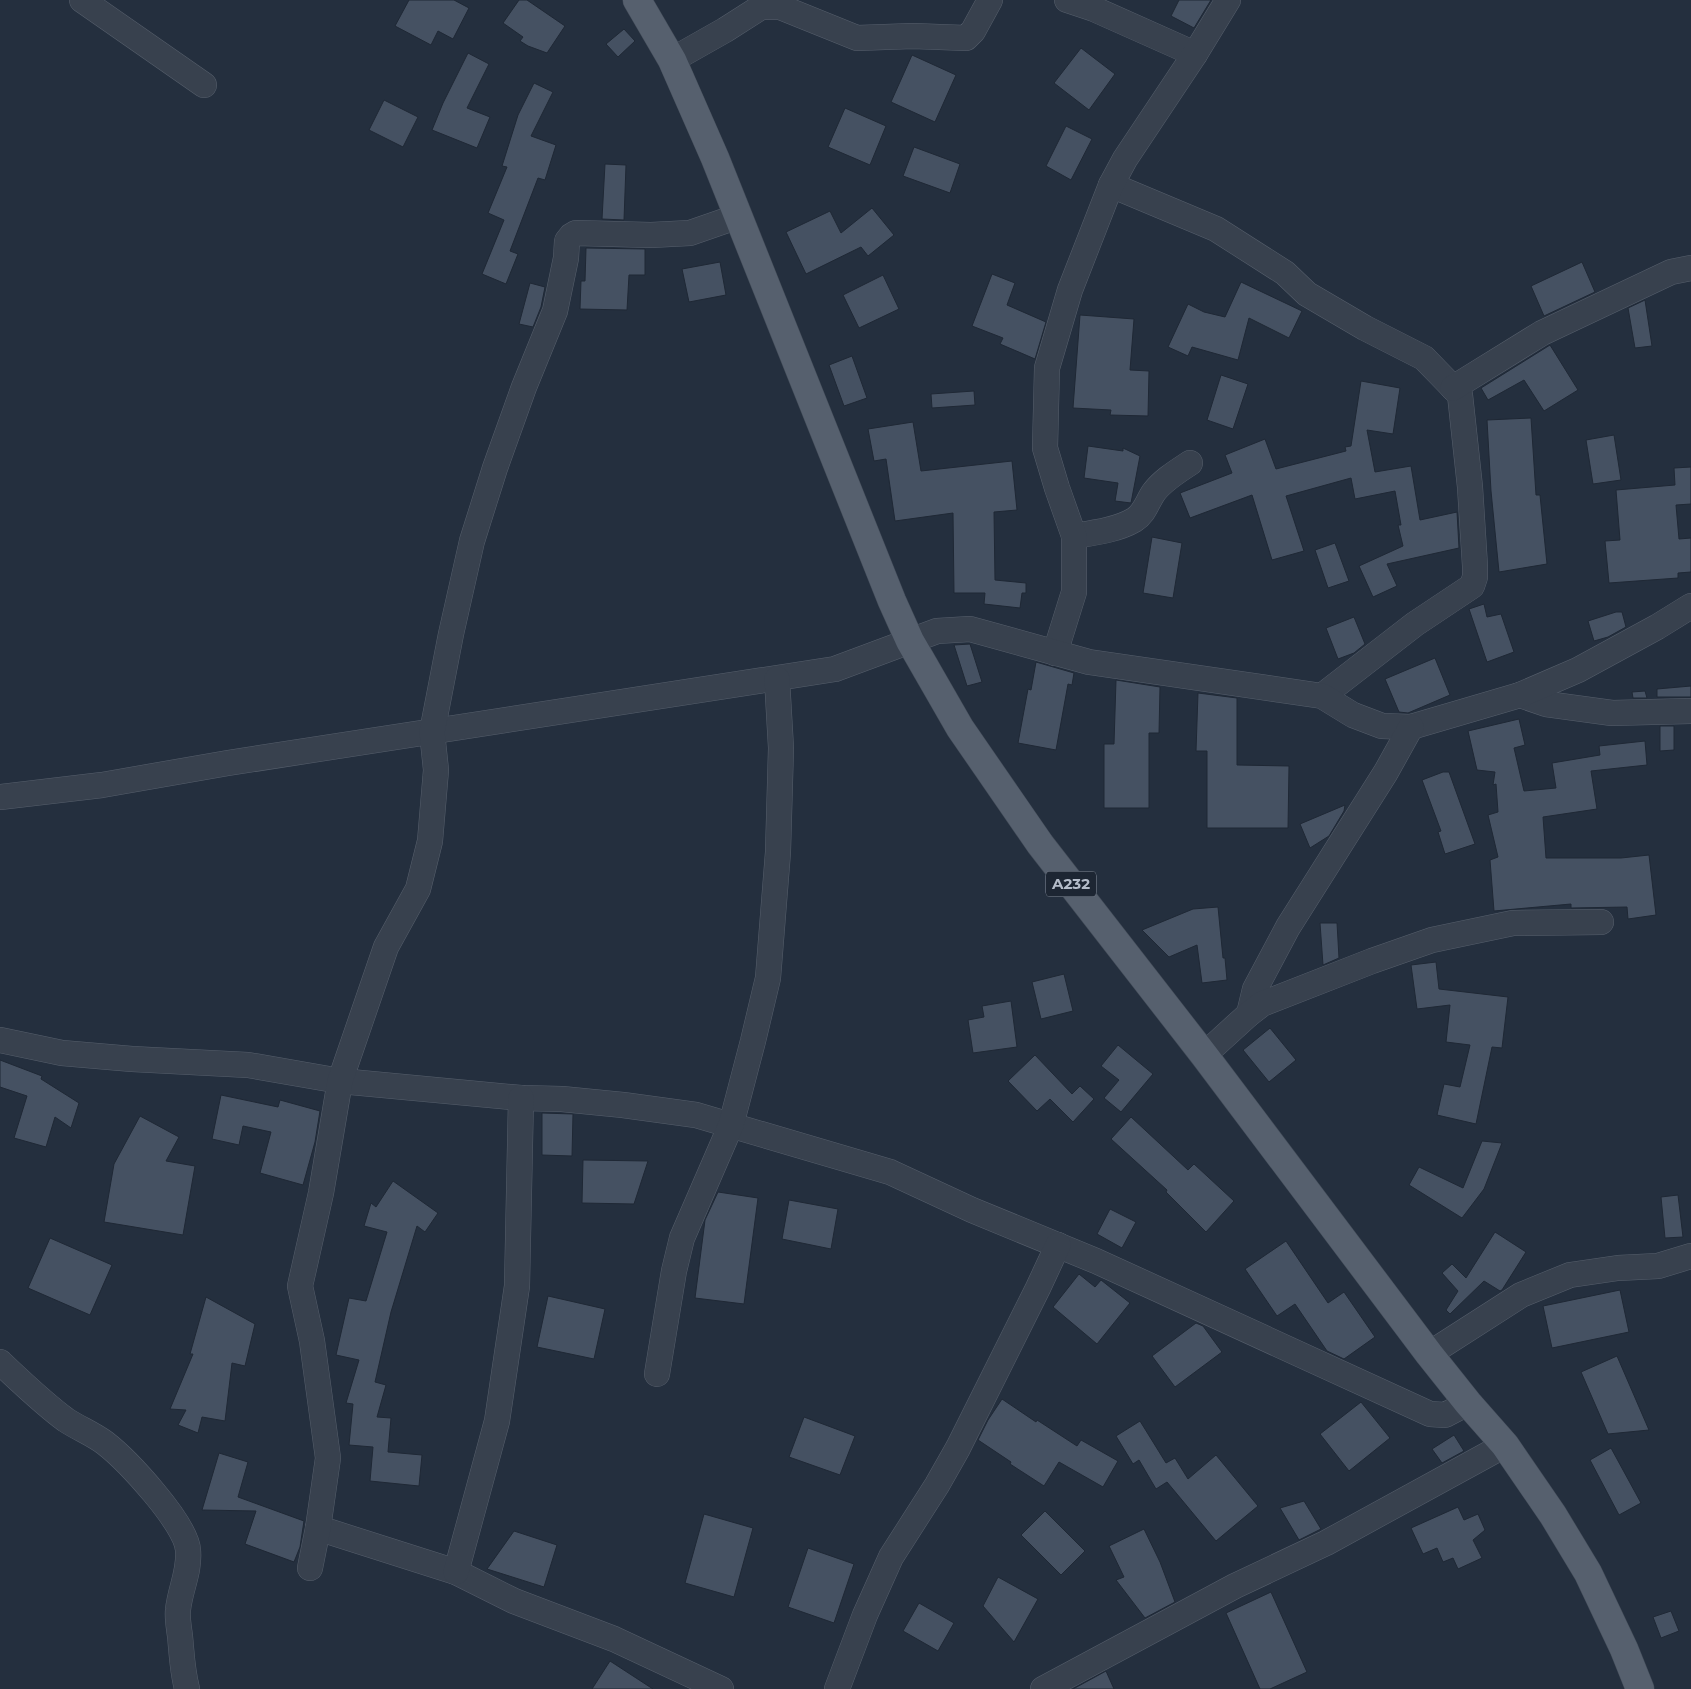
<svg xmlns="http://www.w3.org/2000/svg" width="1691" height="1689" viewBox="0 0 1691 1689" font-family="Montserrat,sans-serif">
	<rect width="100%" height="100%" fill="#242f3e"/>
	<g fill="#455162" stroke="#1f2835">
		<path d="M 409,0 L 454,0 L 469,8 L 453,39 L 438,31 L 431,45 L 395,26 Z"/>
		<path d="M 519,0 L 527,0 L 565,26 L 547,53 L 528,46 L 520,41 L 523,37 L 503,23 Z"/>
		<path d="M 1179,0 L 1211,0 L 1194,28 L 1171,16 Z"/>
		<path d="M 624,29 L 635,41 L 618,57 L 606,44 Z"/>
		<path d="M 1081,48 L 1115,74 L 1089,110 L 1054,83 Z"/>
		<path d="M 468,53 L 489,64 L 467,108 L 490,117 L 477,148 L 432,130 L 443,103 Z"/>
		<path d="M 912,55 L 956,75 L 935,122 L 891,102 Z"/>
		<path d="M 534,83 L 553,92 L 531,136 L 556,145 L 545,180 L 538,178 L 510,251 L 518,254 L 506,284 L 482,274 L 504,220 L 488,213 L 507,167 L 502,166 L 518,115 Z"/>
		<path d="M 384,100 L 418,117 L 403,147 L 369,130 Z"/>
		<path d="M 845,108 L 886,126 L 870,165 L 828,147 Z"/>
		<path d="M 1066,126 L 1092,139 L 1071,180 L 1046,166 Z"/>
		<path d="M 914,147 L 960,164 L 950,193 L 903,176 Z"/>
		<path d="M 605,164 L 626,165 L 624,220 L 602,219 Z"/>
		<path d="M 872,208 L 894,235 L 868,256 L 861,247 L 806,274 L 786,232 L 830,211 L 841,233 Z"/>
		<path d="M 586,248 L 645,249 L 645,275 L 629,275 L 627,310 L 580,309 L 581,281 L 585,281 Z"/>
		<path d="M 720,262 L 726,295 L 689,302 L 682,269 Z"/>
		<path d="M 1582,262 L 1595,292 L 1544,316 L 1531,286 Z"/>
		<path d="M 992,274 L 1015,283 L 1007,305 L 1046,322 L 1035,359 L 1000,344 L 1003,338 L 972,326 Z"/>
		<path d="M 883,275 L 899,309 L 859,328 L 843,295 Z"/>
		<path d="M 1241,282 L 1302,311 L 1289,338 L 1249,318 L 1238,360 L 1192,347 L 1188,356 L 1168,347 L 1188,304 L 1204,312 L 1225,317 Z"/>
		<path d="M 530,283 L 545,287 L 541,307 L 533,327 L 519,324 Z"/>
		<path d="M 1645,300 L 1652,346 L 1635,348 L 1628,308 Z"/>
		<path d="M 1080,315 L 1134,319 L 1130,370 L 1149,371 L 1148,416 L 1110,415 L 1111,410 L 1073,408 Z"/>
		<path d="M 1550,345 L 1578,390 L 1544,411 L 1524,380 L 1488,400 L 1481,388 Z"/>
		<path d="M 852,356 L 867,398 L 844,406 L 829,365 Z"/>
		<path d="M 1221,375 L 1248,384 L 1233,429 L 1207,420 Z"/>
		<path d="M 1361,381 L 1400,388 L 1393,434 L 1367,430 L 1375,472 L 1411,466 L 1420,520 L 1457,512 L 1459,548 L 1387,564 L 1397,586 L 1373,597 L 1359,566 L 1403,546 L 1398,525 L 1401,525 L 1395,491 L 1355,499 L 1351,478 L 1286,496 L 1304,551 L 1272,560 L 1252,495 L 1190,518 L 1180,493 L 1232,473 L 1225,455 L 1265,439 L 1276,469 L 1346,451 L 1345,447 L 1351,446 Z"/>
		<path d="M 974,391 L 975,405 L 932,408 L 931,394 Z"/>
		<path d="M 1531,418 L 1536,495 L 1540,495 L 1547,564 L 1499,572 L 1491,491 L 1487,420 Z"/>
		<path d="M 913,422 L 921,471 L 1012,461 L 1017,510 L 994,512 L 995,580 L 1026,583 L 1026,593 L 1022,593 L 1020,608 L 984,604 L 985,593 L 954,593 L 953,513 L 895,521 L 886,459 L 874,461 L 868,429 Z"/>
		<path d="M 1614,435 L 1621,480 L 1593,484 L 1586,440 Z"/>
		<path d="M 1088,446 L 1123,451 L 1123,448 L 1140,456 L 1131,503 L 1115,501 L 1118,483 L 1084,478 Z"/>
		<path d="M 1691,467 L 1691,504 L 1676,505 L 1679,539 L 1691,538 L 1691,572 L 1678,573 L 1678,578 L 1609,583 L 1605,541 L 1620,540 L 1616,490 L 1675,485 L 1674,468 Z"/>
		<path d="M 1152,537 L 1182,543 L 1173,598 L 1143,593 Z"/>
		<path d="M 1335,543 L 1349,581 L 1328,588 L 1315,550 Z"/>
		<path d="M 1484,604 L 1487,617 L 1501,614 L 1514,652 L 1487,662 L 1469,609 Z"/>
		<path d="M 1616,612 L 1622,612 L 1626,627 L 1608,637 L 1594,641 L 1588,621 Z"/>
		<path d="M 1354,617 L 1365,644 L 1354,653 L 1338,659 L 1326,628 Z"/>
		<path d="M 970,644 L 982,682 L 967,686 L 954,645 Z"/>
		<path d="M 1435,658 L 1450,695 L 1408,713 L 1399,712 L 1385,679 Z"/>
		<path d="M 1036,662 L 1074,673 L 1072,685 L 1068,684 L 1056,750 L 1018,743 L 1028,689 L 1031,690 Z"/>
		<path d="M 1116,680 L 1160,687 L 1159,733 L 1149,733 L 1149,808 L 1104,808 L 1104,744 L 1114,744 Z"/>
		<path d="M 1691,686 L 1691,697 L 1657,697 L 1657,689 Z"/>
		<path d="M 1645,691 L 1647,698 L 1633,698 L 1632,692 Z"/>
		<path d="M 1198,693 L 1237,698 L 1237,765 L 1289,766 L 1288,828 L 1207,828 L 1207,751 L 1196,751 Z"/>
		<path d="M 1519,719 L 1525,745 L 1514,748 L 1524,791 L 1556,788 L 1552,763 L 1600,755 L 1599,746 L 1645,741 L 1647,765 L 1591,771 L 1597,809 L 1543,817 L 1546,858 L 1621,858 L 1649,855 L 1656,915 L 1628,919 L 1627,907 L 1571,908 L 1571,904 L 1494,911 L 1490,860 L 1498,857 L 1488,815 L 1498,812 L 1496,784 L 1493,785 L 1495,772 L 1477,770 L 1468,731 Z"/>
		<path d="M 1660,726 L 1674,726 L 1674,750 L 1660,751 Z"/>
		<path d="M 1443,772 L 1449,772 L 1475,844 L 1445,854 L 1438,832 L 1441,831 L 1422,780 Z"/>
		<path d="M 1345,805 L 1344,811 L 1329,836 L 1310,848 L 1300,824 Z"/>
		<path d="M 1218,907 L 1223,958 L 1225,958 L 1227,980 L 1202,983 L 1197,945 L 1169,957 L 1142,930 L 1193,909 Z"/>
		<path d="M 1320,923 L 1337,923 L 1339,958 L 1323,965 Z"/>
		<path d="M 1436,962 L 1439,989 L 1508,997 L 1502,1048 L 1492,1047 L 1476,1124 L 1437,1115 L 1444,1084 L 1460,1087 L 1470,1045 L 1446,1042 L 1450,1005 L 1417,1009 L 1411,965 Z"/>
		<path d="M 1064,974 L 1073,1011 L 1041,1019 L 1032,982 Z"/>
		<path d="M 1011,1001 L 1017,1047 L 973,1053 L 968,1020 L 984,1017 L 982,1006 Z"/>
		<path d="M 1270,1028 L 1296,1060 L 1269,1082 L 1243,1050 Z"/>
		<path d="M 1118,1045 L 1153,1074 L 1121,1112 L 1104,1098 L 1119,1080 L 1101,1066 Z"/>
		<path d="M 1035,1055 L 1072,1094 L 1080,1086 L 1094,1099 L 1073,1122 L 1050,1099 L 1037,1111 L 1008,1081 Z"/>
		<path d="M 0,1060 L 42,1076 L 41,1079 L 79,1103 L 71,1128 L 55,1117 L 46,1147 L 14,1138 L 27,1096 L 0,1087 Z"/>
		<path d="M 221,1095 L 278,1107 L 280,1100 L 320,1111 L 315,1142 L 303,1185 L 260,1173 L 271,1132 L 243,1126 L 239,1145 L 212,1139 Z"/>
		<path d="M 542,1113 L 573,1114 L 572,1156 L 542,1155 Z"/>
		<path d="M 140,1116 L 179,1137 L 166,1161 L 195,1166 L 183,1235 L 104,1222 L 114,1164 Z"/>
		<path d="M 1131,1117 L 1188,1170 L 1194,1164 L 1234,1201 L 1206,1232 L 1166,1192 L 1167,1190 L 1111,1139 Z"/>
		<path d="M 1482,1141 L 1502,1143 L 1484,1189 L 1462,1218 L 1409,1185 L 1419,1167 L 1463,1188 Z"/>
		<path d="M 583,1160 L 648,1161 L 634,1204 L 582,1203 Z"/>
		<path d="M 393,1181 L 438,1213 L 425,1232 L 417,1226 L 391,1312 L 375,1382 L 386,1385 L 377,1417 L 391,1418 L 388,1452 L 422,1455 L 419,1486 L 370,1481 L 373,1447 L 349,1445 L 353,1404 L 346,1403 L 359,1360 L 336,1355 L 349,1298 L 366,1301 L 387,1232 L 364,1226 L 371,1203 L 376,1207 Z"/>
		<path d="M 718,1192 L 758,1198 L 744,1304 L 695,1298 L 705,1220 Z"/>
		<path d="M 1678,1195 L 1683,1237 L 1665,1238 L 1661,1197 Z"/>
		<path d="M 789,1200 L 838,1209 L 831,1249 L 782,1239 Z"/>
		<path d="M 1110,1209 L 1136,1222 L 1122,1248 L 1097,1234 Z"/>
		<path d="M 1495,1232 L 1526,1252 L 1502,1290 L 1500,1291 L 1484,1281 L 1450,1314 L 1446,1310 L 1458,1291 L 1442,1273 L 1452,1264 L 1466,1278 Z"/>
		<path d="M 50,1238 L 112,1265 L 90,1315 L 28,1288 Z"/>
		<path d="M 1286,1241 L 1328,1303 L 1344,1292 L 1375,1337 L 1344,1359 L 1327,1351 L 1295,1304 L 1277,1316 L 1245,1269 Z"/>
		<path d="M 1079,1274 L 1095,1287 L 1101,1280 L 1130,1303 L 1097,1344 L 1053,1307 Z"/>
		<path d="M 1620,1290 L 1629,1332 L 1552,1348 L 1543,1306 Z"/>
		<path d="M 548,1296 L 605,1309 L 594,1359 L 537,1347 Z"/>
		<path d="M 206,1297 L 255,1324 L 245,1366 L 232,1363 L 225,1421 L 202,1417 L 198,1433 L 178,1425 L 186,1410 L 170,1409 L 193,1354 L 190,1354 Z"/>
		<path d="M 1196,1323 L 1203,1326 L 1222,1352 L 1175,1387 L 1152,1356 Z"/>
		<path d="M 1617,1356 L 1649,1430 L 1608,1434 L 1581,1372 Z"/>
		<path d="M 1002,1399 L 1036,1422 L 1037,1420 L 1077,1446 L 1081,1440 L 1118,1461 L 1103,1487 L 1059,1462 L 1044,1486 L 1010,1464 L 1011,1462 L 978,1440 L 988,1420 Z"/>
		<path d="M 1361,1402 L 1390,1438 L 1349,1471 L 1320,1434 Z"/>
		<path d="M 804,1417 L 855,1436 L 840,1475 L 789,1457 Z"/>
		<path d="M 1140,1421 L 1166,1463 L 1175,1458 L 1188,1479 L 1216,1455 L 1258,1506 L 1216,1541 L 1167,1482 L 1156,1489 L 1139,1460 L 1133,1464 L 1116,1436 Z"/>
		<path d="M 1454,1435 L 1464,1451 L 1442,1463 L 1432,1449 Z"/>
		<path d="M 1611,1448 L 1641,1503 L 1619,1515 L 1590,1460 Z"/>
		<path d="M 219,1453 L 248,1462 L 238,1497 L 304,1521 L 300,1547 L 294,1562 L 245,1544 L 256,1511 L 202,1510 Z"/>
		<path d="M 1304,1501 L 1321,1529 L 1299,1540 L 1280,1508 Z"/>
		<path d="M 1458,1507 L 1464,1520 L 1478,1514 L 1485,1530 L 1473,1540 L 1482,1558 L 1458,1569 L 1453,1558 L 1443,1562 L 1437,1548 L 1423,1554 L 1411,1528 Z"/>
		<path d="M 1045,1511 L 1085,1551 L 1061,1575 L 1021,1535 Z"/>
		<path d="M 704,1514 L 753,1528 L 734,1597 L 685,1583 Z"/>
		<path d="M 1144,1529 L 1160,1562 L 1175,1602 L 1145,1618 L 1116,1580 L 1124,1577 L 1109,1546 Z"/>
		<path d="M 514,1531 L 557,1545 L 544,1587 L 487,1569 Z"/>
		<path d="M 808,1548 L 854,1564 L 834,1623 L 788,1607 Z"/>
		<path d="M 998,1577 L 1038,1599 L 1014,1642 L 983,1606 Z"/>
		<path d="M 1271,1592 L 1307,1672 L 1270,1689 L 1260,1689 L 1226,1613 Z"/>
		<path d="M 919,1603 L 954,1623 L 938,1651 L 903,1631 Z"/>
		<path d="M 1671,1611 L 1679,1631 L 1661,1638 L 1653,1617 Z"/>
		<path d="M 610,1661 L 653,1689 L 592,1689 Z"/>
		<path d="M 1106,1671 L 1114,1689 L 1073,1689 Z"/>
	</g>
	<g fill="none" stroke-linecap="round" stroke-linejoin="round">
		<g stroke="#565f6c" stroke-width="26">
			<g id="minor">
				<path d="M 82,0 L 204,85"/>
				<path d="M 1067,0 L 1094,9 L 1195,54"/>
				<path d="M 672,60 L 725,30 L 761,7 L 780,7 L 857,38 L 913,36 L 966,38 L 973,31 L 990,0"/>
				<path d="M 1111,185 L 1216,229 L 1285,273 L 1307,294 L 1365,328 L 1424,358 L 1460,395 L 1470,487 L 1475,566 L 1475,577 L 1472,586 L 1415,624 L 1322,696"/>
				<path d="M 1453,388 L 1542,333 L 1671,272 L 1691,268"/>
				<path d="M 1074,536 C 1093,533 1117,530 1134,520 C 1145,513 1147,502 1154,492 C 1163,480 1178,471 1190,463"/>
				<path d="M 1055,653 L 1074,592 L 1074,536 L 1057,488 L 1045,448 L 1047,368 L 1070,290 L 1111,185 L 1125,159 L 1195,54 L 1228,0"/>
				<path d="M 1520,695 L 1546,704 L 1612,713 L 1691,711"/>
				<path d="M 0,797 L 102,785 L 228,763 L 835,669 L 937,631 L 970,629 L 1089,662 L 1322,696 L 1353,715 L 1382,726 L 1411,727 L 1520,695 L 1578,670 L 1657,627 L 1691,606"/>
				<path d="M 1249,1014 L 1255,989 L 1288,927 L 1386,772 L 1411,727"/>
				<path d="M 0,1040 L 62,1053 L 132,1059 L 248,1065 L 340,1081 L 521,1098 L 562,1099 L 623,1105 L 696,1115 L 890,1172 L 972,1210 L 1096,1261 L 1430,1414 L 1445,1415 L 1468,1403"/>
				<path d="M 1204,1055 L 1249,1014 L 1262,1004 L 1372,961 L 1432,940 L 1513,923 L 1601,922"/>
				<path d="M 1429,1354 L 1521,1295 L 1570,1275 L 1618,1268 L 1658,1266 L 1691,1256"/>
				<path d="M 0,1362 C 21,1382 43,1403 66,1420 C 78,1428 93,1434 105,1443 C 127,1460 186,1523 188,1550 C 190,1572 180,1589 178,1610 C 177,1618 179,1628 180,1636 C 182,1656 182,1669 187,1689"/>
				<path d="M 657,1374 L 674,1271 L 682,1238 L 731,1125 L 753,1041 L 768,978 L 778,852 L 781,748 L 777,679"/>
				<path d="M 318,1528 L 456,1572 L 514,1601 L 614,1639 L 721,1689"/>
				<path d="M 310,1568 L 318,1528 L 328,1458 L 312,1341 L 300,1286 L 321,1193 L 340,1081 L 386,947 L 418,889 L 430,841 L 436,770 L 432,732 L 451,634 L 472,541 L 495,468 L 524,387 L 555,311 L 566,258 L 567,241 L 571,236 L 576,233 L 651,235 L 690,233 L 739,216"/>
				<path d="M 456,1572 L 497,1421 L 517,1286 L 521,1098"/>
				<path d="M 837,1689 L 865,1615 L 891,1557 L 937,1485 L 958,1448 L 1038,1288 L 1058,1245"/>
				<path d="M 1043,1689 L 1235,1586 L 1326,1543 L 1505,1445"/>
			</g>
		</g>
		<g stroke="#414a57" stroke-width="29">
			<path id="major" d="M 637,0 L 672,60 L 715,158 L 892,601 L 910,641 L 960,728 L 1040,844 L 1204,1055 L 1429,1354 L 1468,1403 L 1505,1445 L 1553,1515 L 1588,1573 L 1624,1649 L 1640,1689"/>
		</g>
		<use href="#minor" stroke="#38414e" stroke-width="25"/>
		<use href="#major" stroke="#56606e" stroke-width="28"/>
	</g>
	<g text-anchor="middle" stroke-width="4" stroke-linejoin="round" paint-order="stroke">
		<rect fill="#1d2633" stroke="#878f9c" stroke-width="1" x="1046" y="871.5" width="50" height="25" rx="4"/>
		<g font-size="15" font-weight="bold" fill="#b4bcc9">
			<text x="1071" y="889">A232</text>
		</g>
	</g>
</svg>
